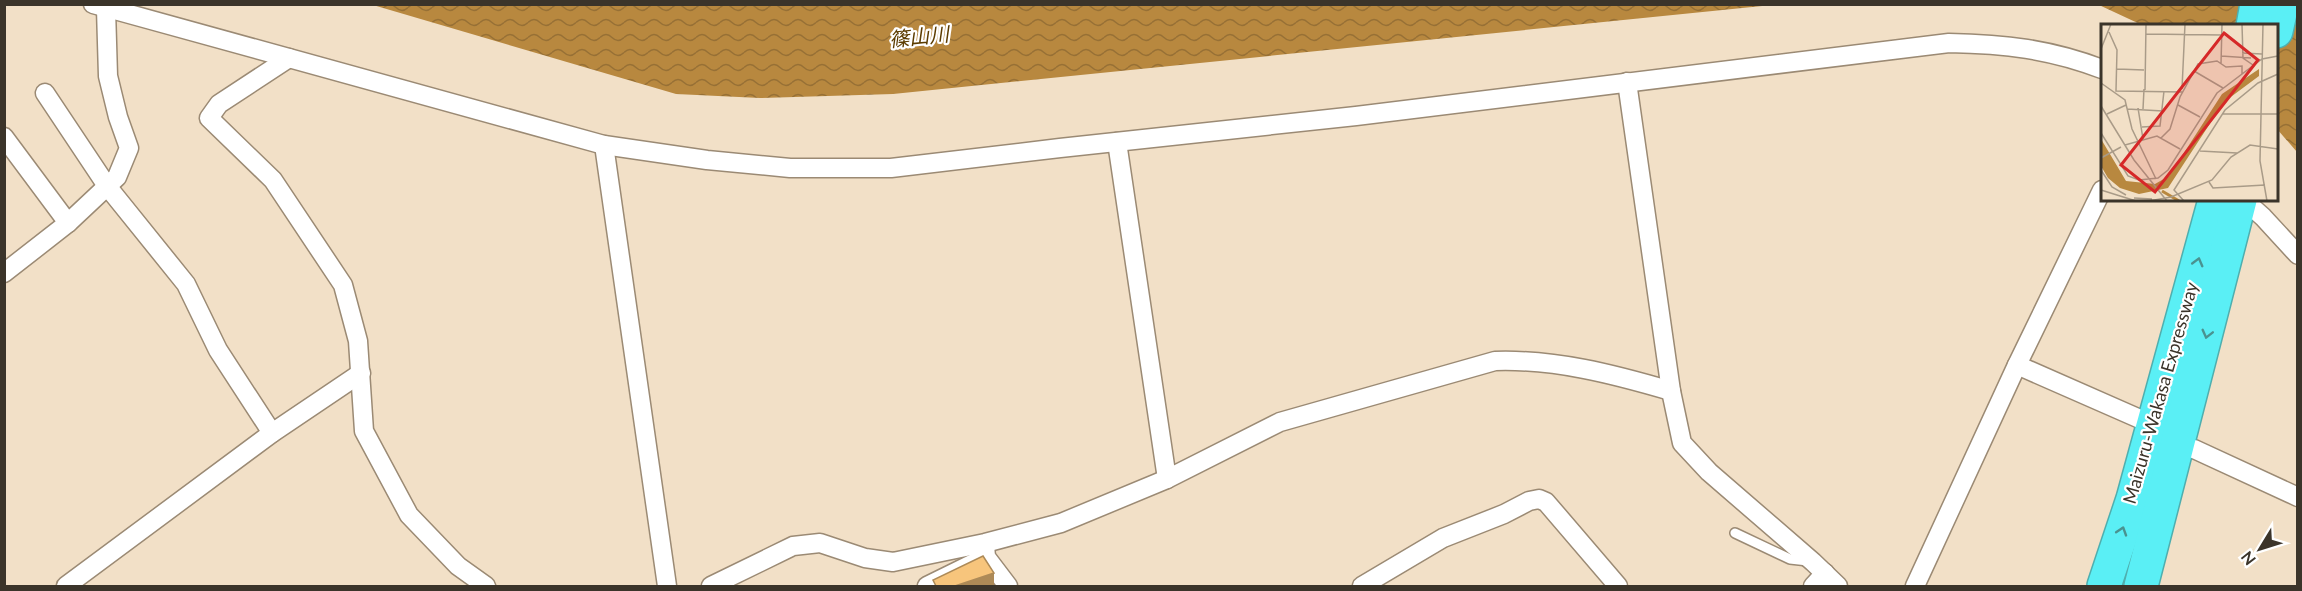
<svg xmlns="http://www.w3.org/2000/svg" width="2302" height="591" viewBox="0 0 2302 591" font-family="Lato,'Noto Sans JP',sans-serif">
	<defs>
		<pattern id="water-waves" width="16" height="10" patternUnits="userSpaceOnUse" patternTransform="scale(1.5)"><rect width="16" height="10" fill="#b8883f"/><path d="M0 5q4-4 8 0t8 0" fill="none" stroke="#977035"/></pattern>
	</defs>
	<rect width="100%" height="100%" fill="#f2e0c7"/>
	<g fill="url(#water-waves)">
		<path d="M 373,5 L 1772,5 L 893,94 L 760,98 L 676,94 Z"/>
		<path d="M 2099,5 L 2297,5 L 2297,152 L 2277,129 L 2276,26 L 2142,25 Z"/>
	</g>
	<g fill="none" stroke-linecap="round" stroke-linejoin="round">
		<g stroke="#9b8a74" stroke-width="12">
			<path id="service" d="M 1735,533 L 1790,559 L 1808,561"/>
		</g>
		<g stroke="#9b8a74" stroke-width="21">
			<g id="minor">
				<path d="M 93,4 L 604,145 L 707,160 L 790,168 L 891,168 L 1060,148 L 1356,116 L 1949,43 C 2004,44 2050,49 2102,69"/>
				<path d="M 289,58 L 219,104 L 209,118 L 273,180 L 343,285 L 358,341 L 364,431 L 409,515 L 458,566 L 486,586"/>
				<path d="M 1627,82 L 1671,391 L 1682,443 L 1709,472 L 1813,562 L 1838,586"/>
				<path d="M 45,93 L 107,186 L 186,284 L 218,350 L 272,433"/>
				<path d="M 4,137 L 68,223"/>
				<path d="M 1117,142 L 1167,479"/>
				<path d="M 604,145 L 667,586"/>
				<path d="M 2244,200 L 2263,217 L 2298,255"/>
				<path d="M 4,273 L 68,223 L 117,177 L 129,148 L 118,117 L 108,76 L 106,9"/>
				<path d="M 2017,365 L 2140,419"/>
				<path d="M 2194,449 L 2298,497"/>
				<path d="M 985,545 L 986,557 L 1008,586"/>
				<path d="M 66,586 L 272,433 L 361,373"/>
				<path d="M 711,586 L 793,546 L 820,543 L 865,558 L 893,562 L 985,543 L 1061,523 L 1167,479 L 1280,422 L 1495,361 C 1555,359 1613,374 1671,391"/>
				<path d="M 927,586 L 986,557"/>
				<path d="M 1362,586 L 1443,538 L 1504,514 L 1529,501 L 1539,499 L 1546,502 L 1618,586"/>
				<path d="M 1813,586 L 1825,573"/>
				<path d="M 1915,586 L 2017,365 L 2102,190"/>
			</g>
		</g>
		<g stroke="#4faeae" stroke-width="36">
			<g id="motorway">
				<path d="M 2253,26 L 2257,4"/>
				<path d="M 2276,31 L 2282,4"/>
				<path d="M 2104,586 L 2133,499 L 2215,200"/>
				<path d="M 2141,586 L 2240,200"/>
			</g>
		</g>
		<use href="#service" stroke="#fff" stroke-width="9"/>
		<use href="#minor" stroke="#fff" stroke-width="18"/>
		<use href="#motorway" stroke="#5aeff5" stroke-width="33"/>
	</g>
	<path fill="#ad8a57" d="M 994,573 L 994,586 L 955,586 Z"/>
	<path fill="#f7c57c" stroke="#ad8a57" stroke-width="1.5" d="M 983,556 L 994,573 L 955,586 L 936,586 L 933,580 Z"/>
	<defs><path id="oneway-chevron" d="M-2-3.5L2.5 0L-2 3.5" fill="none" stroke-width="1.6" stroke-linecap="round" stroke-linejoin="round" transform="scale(1.5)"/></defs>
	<g stroke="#4a9290">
		<use href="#oneway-chevron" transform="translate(2198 262) rotate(-75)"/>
		<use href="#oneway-chevron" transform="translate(2207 334) rotate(104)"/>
		<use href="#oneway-chevron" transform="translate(2122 531) rotate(-72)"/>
	</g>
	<g text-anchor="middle" stroke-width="4.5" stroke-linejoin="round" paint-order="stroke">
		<g font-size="18" fill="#3b342a" stroke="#fff">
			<text transform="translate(2161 393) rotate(-74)" y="6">Maizuru-Wakasa Expressway</text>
		</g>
		<g font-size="20" font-style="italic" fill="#5c3c00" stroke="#fff">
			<text transform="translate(919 37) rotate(-6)" y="7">篠山川</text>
		</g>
	</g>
	<g transform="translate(2101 24)">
		<rect width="177" height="177" fill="#f2e0c7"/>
		<path d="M 158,45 L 158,52 L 123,78 L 67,164 L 38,170 L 19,164 L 7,154 L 0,142 L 0,115 L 25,157 L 54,160 L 68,152 L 121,70 Z" fill="#b8883f"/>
		<path fill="none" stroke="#b8883f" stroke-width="3" d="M 61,167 L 78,177"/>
		<path fill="none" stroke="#a99b88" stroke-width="1.5" d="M 141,0 L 142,34 L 152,41M 162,0 L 159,137 L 166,177M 8,8 L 16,26 L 15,67 L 82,68M 45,10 L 121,11M 0,25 L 10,0M 141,29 L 161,30M 120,32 L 150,34M 120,40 L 121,0M 16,45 L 43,46M 93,47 L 122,64M 0,59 L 24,76 L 31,105 L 55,155M 81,65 L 84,0M 44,66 L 45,0M 77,81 L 99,93M 0,82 L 33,136 L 66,177M 37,84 L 42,115M 26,85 L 62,87M 42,85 L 43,65M 6,90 L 25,81M 122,90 L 177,90M 41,103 L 59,102 L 63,67M 0,109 L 27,152 L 38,156 L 57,154 L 67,146 L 116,69 L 161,35 L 177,32M 60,114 L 69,105 L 79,73 L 97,40 L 116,37 L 125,43 L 141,42 L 141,50M 24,121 L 56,112 L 79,125M 99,127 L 136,129M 0,134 L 20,123M 0,146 L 11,163 L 25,171M 108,158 L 112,164 L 164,161M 0,166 L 35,177M 33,174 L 51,175M 48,177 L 70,173 L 111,156 L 130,133 L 149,121 L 177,125M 83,177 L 73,166 L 124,86 L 157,59 L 177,50"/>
		<path fill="#d62828" fill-opacity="0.15" stroke="#d62828" stroke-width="3" d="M 123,9 L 157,36 L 54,168 L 20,141 Z"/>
		<rect width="177" height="177" fill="none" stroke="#3b342a" stroke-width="3"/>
	</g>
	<rect width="2302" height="591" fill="none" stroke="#3b342a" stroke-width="12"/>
	<g transform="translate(2260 549) rotate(232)" stroke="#ffffff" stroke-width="4.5" paint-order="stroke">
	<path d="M0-4.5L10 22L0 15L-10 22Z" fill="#3b342a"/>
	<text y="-9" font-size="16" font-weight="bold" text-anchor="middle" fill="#3b342a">N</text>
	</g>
</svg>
